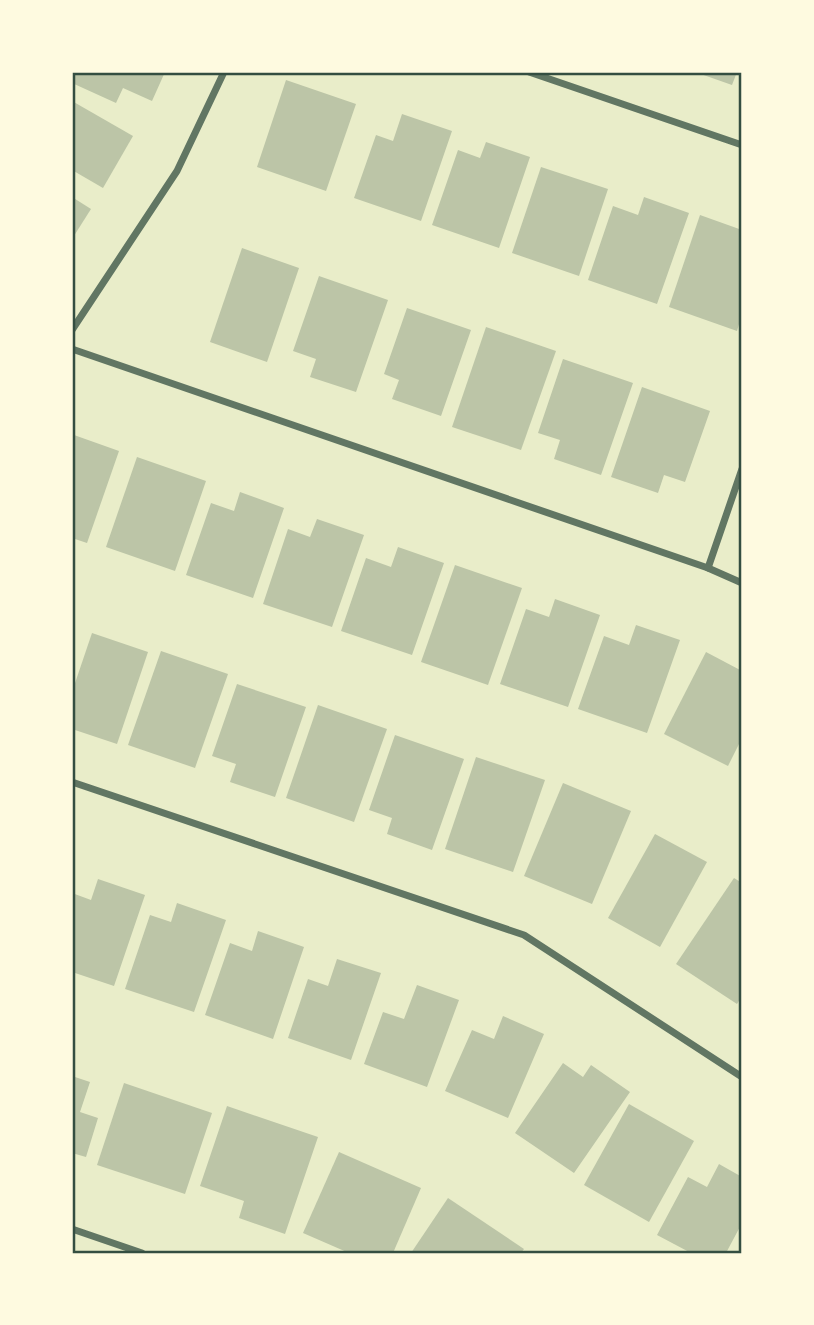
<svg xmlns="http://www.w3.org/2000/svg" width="814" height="1325" viewBox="0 0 814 1325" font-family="'Sofia Sans Condensed',sans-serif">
	<rect width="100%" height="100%" fill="#e9edc9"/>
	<g fill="#bcc5a7">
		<path d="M 72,72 L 165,72 L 152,101 L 123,88 L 116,103 L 72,83 Z"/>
		<path d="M 695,72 L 737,72 L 732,85 Z"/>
		<path d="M 286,80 L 356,104 L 326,191 L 257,167 Z"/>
		<path d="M 72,101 L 133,136 L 103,188 L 72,170 Z"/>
		<path d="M 402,114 L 452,131 L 421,221 L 354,198 L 376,135 L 393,141 Z"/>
		<path d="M 486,142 L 530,157 L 499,248 L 432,225 L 458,150 L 480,158 Z"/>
		<path d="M 541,167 L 608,189 L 579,276 L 512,253 Z"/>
		<path d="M 72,197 L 91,209 L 72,239 Z"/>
		<path d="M 644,197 L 689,213 L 657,304 L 588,280 L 613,206 L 638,215 Z"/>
		<path d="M 700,215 L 742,230 L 742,314 L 737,331 L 669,307 Z"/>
		<path d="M 242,248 L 299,268 L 267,362 L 210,342 Z"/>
		<path d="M 319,276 L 388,300 L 356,392 L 310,377 L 316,359 L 293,351 Z"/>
		<path d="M 407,308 L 471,330 L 441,416 L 392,399 L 399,380 L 384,374 Z"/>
		<path d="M 486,327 L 556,351 L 521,450 L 452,427 Z"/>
		<path d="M 563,359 L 633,383 L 601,475 L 554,459 L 560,440 L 538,433 Z"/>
		<path d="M 642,387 L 710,411 L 685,482 L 664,475 L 658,493 L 611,477 Z"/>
		<path d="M 74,435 L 119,451 L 87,543 L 72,538 L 72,443 Z"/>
		<path d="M 137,457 L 206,481 L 175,571 L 106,547 Z"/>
		<path d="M 240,492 L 284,508 L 253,598 L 186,575 L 211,503 L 234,511 Z"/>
		<path d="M 317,519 L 364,535 L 332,627 L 263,604 L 288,529 L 310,537 Z"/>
		<path d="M 398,547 L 444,563 L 412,655 L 341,631 L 366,558 L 391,567 Z"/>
		<path d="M 455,565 L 522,588 L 488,685 L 421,662 Z"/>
		<path d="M 555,599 L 600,615 L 568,707 L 500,684 L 526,609 L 549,617 Z"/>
		<path d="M 636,625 L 680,640 L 647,733 L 578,709 L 604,636 L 629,645 Z"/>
		<path d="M 92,633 L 148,652 L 117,744 L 72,729 L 72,692 Z"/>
		<path d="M 161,651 L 228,674 L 195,768 L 128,745 Z"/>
		<path d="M 706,652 L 742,671 L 742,738 L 728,766 L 664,734 Z"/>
		<path d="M 237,684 L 306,707 L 275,797 L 230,782 L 236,764 L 212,756 Z"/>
		<path d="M 318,705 L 387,729 L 354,822 L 286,798 Z"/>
		<path d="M 395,735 L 464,759 L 432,850 L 387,834 L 392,818 L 369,810 Z"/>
		<path d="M 476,757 L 545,780 L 513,872 L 445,849 Z"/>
		<path d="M 563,783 L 631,811 L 592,904 L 524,876 Z"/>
		<path d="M 655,834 L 707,862 L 660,947 L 608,918 Z"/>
		<path d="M 734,878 L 742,883 L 742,996 L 737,1004 L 676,964 Z"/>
		<path d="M 98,879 L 145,895 L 114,986 L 72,972 L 72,893 L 91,900 Z"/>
		<path d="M 177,903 L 226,920 L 194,1012 L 125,989 L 150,915 L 171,922 Z"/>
		<path d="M 258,931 L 304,947 L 273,1039 L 205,1015 L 230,943 L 252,951 Z"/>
		<path d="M 337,959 L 381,973 L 351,1060 L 288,1038 L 308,979 L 328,986 Z"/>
		<path d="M 417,985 L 459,1000 L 427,1087 L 364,1064 L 383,1012 L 404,1019 Z"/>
		<path d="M 503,1016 L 544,1034 L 508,1118 L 445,1091 L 472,1030 L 494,1039 Z"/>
		<path d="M 563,1063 L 583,1077 L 591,1065 L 630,1092 L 574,1173 L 515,1133 Z"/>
		<path d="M 72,1076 L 90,1082 L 80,1112 L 98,1118 L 86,1157 L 72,1153 Z"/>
		<path d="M 124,1083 L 212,1113 L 185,1194 L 97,1165 Z"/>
		<path d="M 629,1104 L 694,1141 L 649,1222 L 584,1185 Z"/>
		<path d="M 227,1106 L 318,1137 L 285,1234 L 239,1218 L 244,1201 L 200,1186 Z"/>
		<path d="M 339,1152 L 421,1188 L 393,1253 L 349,1253 L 303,1233 Z"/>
		<path d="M 719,1164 L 742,1177 L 742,1223 L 726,1253 L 691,1253 L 657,1235 L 688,1177 L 707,1187 Z"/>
		<path d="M 448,1198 L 524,1249 L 521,1253 L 411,1253 Z"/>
	</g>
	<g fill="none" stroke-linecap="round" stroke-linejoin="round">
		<g stroke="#617663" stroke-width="7">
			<path d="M 529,72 L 742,145"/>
			<path d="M 72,330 L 177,171 L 224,72"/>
			<path d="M 72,349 L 708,568 L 742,583"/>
			<path d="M 708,568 L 742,469"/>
			<path d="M 72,782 L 524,935 L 742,1077"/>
			<path d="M 72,1229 L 142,1253"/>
		</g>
	</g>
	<rect width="814" height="1325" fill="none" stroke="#fefae0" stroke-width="147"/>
	<rect x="74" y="74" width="666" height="1178" fill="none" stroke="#344e41" stroke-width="2.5"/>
</svg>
